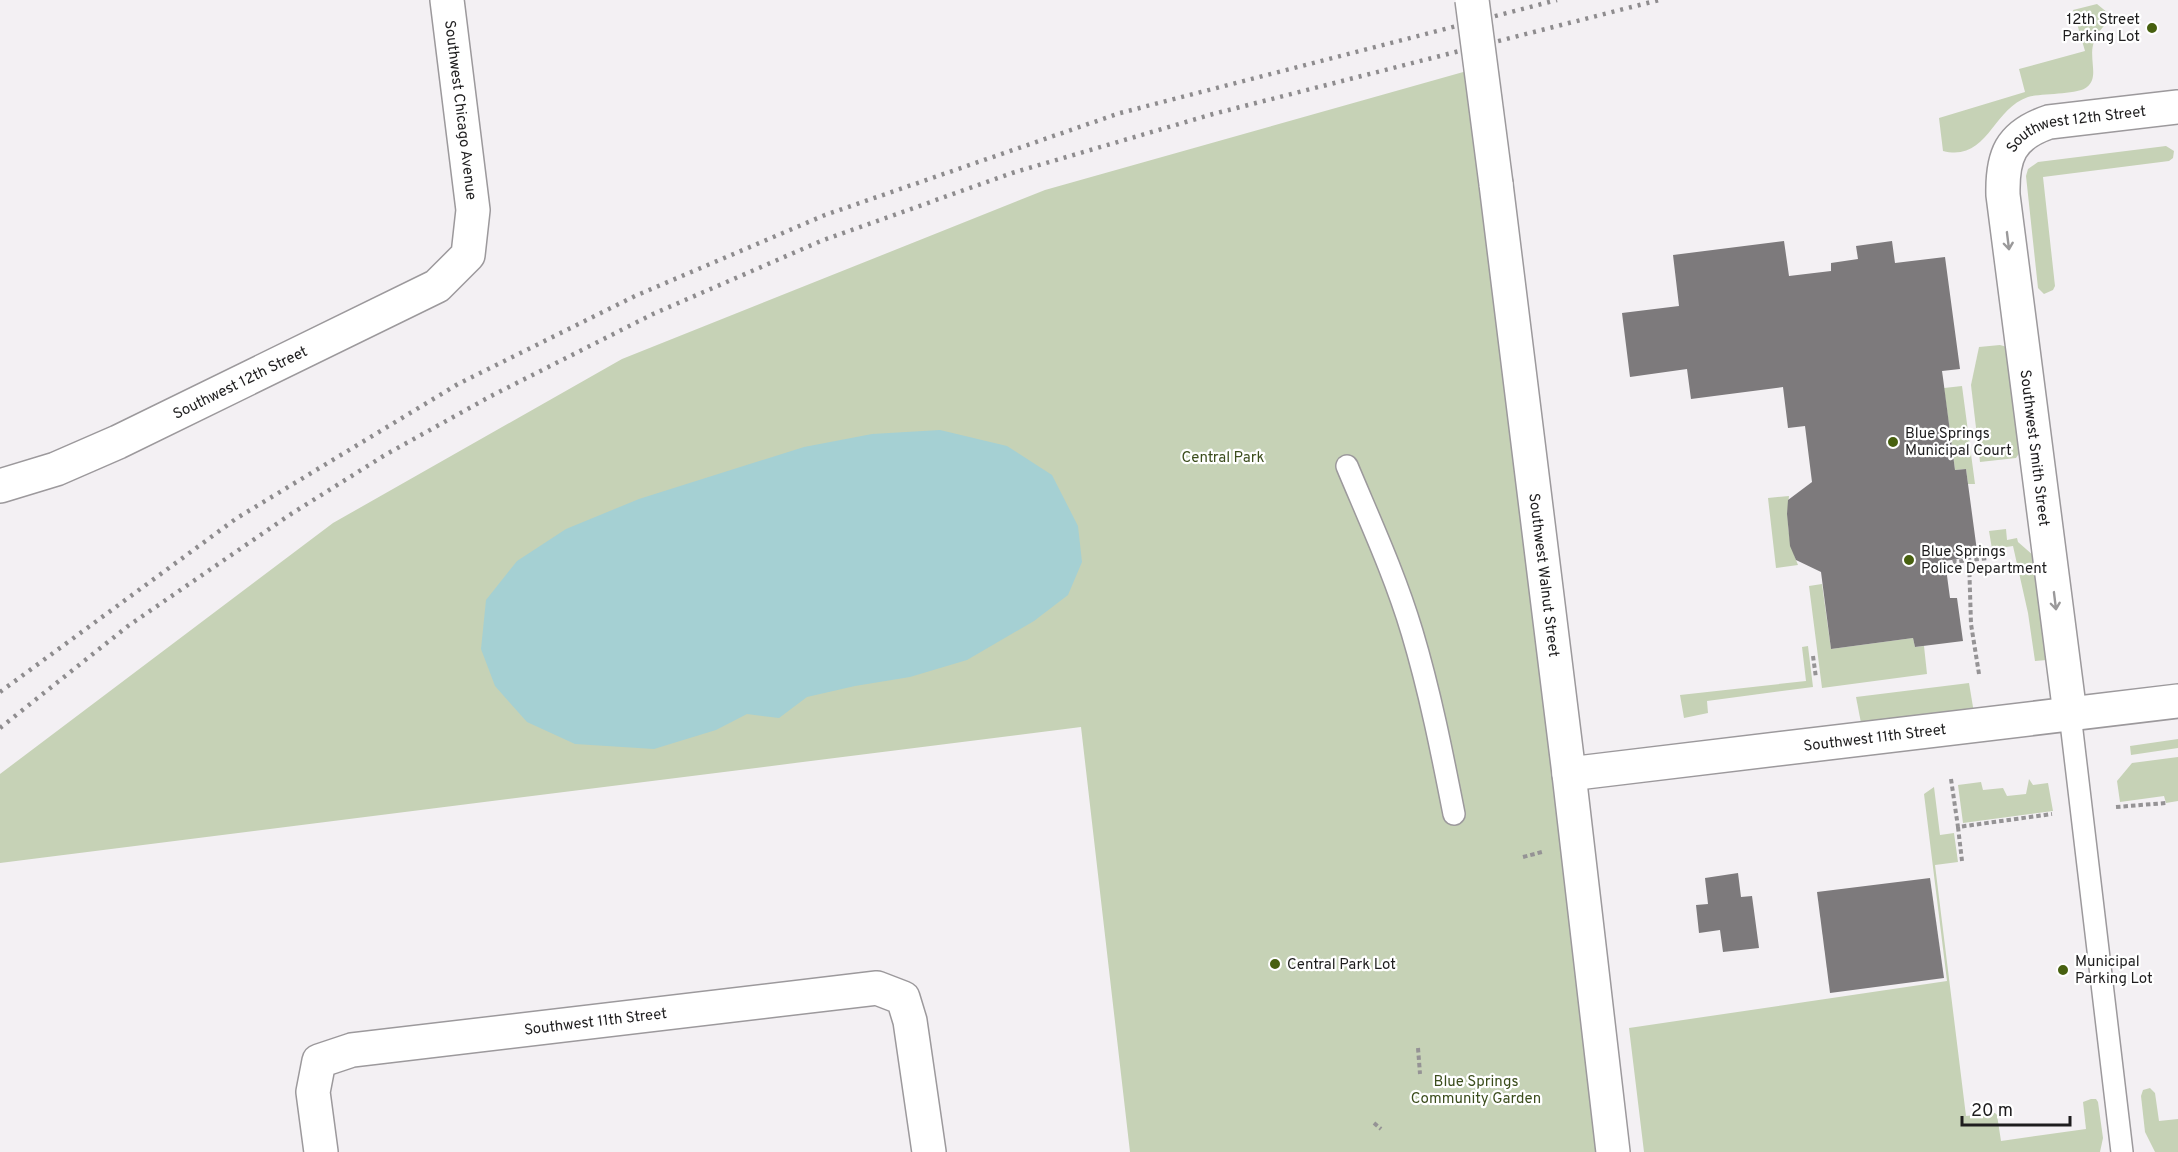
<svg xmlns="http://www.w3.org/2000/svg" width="2178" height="1152" viewBox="0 0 2178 1152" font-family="Overpass,sans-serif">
	<rect width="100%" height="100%" fill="#f3f0f3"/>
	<g fill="#c6d2b6">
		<path d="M 2097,4 L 2114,18 C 2074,45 2105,72 2087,87 C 2078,95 2042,93 2028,97 C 1992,109 1988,162 1943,151 L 1939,118 L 2025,92 L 2019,69 L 2085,51 L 2073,10 Z"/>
		<path d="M 1481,67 L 1613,1152 L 1130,1152 L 1081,727 L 0,863 L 0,774 L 333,523 L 622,359 L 1045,190 Z"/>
		<path d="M 2166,146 L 2174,151 L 2173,158 L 2169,161 L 2043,177 L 2055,286 L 2053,290 L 2044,294 L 2038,288 L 2026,176 L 2028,169 L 2038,162 Z"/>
		<path d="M 2000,345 L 2007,347 L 2020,452 L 2016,458 L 1980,462 L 1971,385 L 1979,347 Z"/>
		<path d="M 1962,386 L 1975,484 L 1968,484 L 1966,469 L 1955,470 L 1944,388 Z"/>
		<path d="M 1789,496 C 1786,521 1788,541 1798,565 L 1776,568 L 1768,498 Z"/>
		<path d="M 2006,529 L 2007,540 L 2017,538 L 2018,542 L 2034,556 L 2047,660 L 2035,661 L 2028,613 L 2013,546 L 1992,549 L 1989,531 Z"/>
		<path d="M 1822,584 L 1831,649 L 1913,638 L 1915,647 L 1924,646 L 1927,674 L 1822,688 L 1809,586 Z"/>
		<path d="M 1808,646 L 1813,687 L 1707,701 L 1708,713 L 1684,718 L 1680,695 L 1806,681 L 1802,647 Z"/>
		<path d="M 1969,683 L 1974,713 L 1861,723 L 1856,697 Z"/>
		<path d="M 2178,739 L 2178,748 L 2131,755 L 2130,746 Z"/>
		<path d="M 2178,757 L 2178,801 L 2166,803 L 2164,796 L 2120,802 L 2117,781 L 2132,763 Z"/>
		<path d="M 2029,779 L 2033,785 L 2048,783 L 2053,811 L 1963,823 L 1958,785 L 1981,782 L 1983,790 L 2003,788 L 2007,796 L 2026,794 Z"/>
		<path d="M 1934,787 L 1940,835 L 1954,833 L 1958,862 L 1935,865 L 1966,1116 L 1995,1113 L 1997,1115 L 2001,1141 L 2086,1129 L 2083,1102 L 2091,1099 L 2096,1099 L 2098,1102 L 2103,1138 L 2100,1152 L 1644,1152 L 1629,1028 L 1947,981 L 1924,794 Z"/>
		<path d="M 2150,1088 L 2155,1093 L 2159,1121 L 2178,1119 L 2178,1152 L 2155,1152 L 2145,1132 L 2141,1096 L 2143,1090 Z"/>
	</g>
	<path fill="#a5d0d3" d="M 940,430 L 1007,446 L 1052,475 L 1078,526 L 1082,562 L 1068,595 L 1034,621 L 967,660 L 910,677 L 855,686 L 807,697 L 779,718 L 747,714 L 716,730 L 654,749 L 575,744 L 527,722 L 495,686 L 481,649 L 486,600 L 517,561 L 566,529 L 639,499 L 804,447 L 872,434 Z"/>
	<g fill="#7d7a7c">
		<path d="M 1784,241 L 1789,276 L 1831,271 L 1831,263 L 1858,259 L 1856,246 L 1892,241 L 1895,263 L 1945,257 L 1960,369 L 1942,371 L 1943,378 L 1955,470 L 1966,469 L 1977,551 L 1963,553 L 1964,558 L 1945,561 L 1950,598 L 1957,598 L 1963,641 L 1915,647 L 1913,638 L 1831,649 L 1821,572 L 1796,560 L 1790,546 L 1787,514 L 1788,500 L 1812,482 L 1805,426 L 1788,428 L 1783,387 L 1691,399 L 1687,369 L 1630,377 L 1622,313 L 1679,306 L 1673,255 Z"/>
		<path d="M 1738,873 L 1741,897 L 1752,896 L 1759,948 L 1723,952 L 1720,930 L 1699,933 L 1696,905 L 1708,904 L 1705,878 Z"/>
		<path d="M 1930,878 L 1944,978 L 1830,993 L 1817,892 Z"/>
	</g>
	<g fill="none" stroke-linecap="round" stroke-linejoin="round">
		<g stroke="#9c999c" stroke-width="24">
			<g id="service">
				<path d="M 1347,466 C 1370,521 1395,575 1412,632 C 1430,692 1442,753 1454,814"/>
				<path d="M 2070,714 L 2122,1152"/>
			</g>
		</g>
		<g stroke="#9c999c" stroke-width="36">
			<g id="minor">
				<path id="s1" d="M 0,486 L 56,469 L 118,442 L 437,286 L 468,255 L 473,210 L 447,0"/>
				<path id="s2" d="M 2070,714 L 2003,195 C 2002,156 2010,135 2049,122 L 2178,107"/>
				<path id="s3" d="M 1569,774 L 2178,701"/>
				<path id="s4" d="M 321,1152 L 313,1092 L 319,1061 L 352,1050 L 877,988 L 903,998 L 910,1021 L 929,1152"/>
			</g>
		</g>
		<g stroke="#9c999c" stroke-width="36">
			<g id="tertiary">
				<path id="s5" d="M 1496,184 L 1569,774 L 1613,1152"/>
			</g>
		</g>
		<g stroke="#959395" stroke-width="4" stroke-dasharray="4.5 3" stroke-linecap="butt">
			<path d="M 1954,559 L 1955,562 L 1969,560"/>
			<path d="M 1813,656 L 1816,678"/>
			<path d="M 1979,674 L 1971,624 L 1969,560 L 1989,558"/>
			<path d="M 1951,779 L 1958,827 L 2052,814"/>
			<path d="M 2116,807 L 2166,803"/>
			<path d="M 1958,827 L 1962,861"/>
			<path d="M 1523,857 L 1542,852"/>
			<path d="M 1418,1048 L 1420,1074"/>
			<path d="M 1374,1123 L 1381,1129"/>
		</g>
		<use href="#service" stroke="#fff" stroke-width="21"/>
		<use href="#minor" stroke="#fff" stroke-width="33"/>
		<use href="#tertiary" stroke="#fff" stroke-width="33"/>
		<g stroke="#8e8c8e" stroke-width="4.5" stroke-dasharray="3 6" stroke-linecap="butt">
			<path d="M 0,692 L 237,518 L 458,384 L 635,296 L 825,215 L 1120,113 L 1557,0"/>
			<path d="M 0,728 L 128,626 L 291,514 L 385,455 L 491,396 L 653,314 L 821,241 L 1012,173 L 1213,114 L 1659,0"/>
		</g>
		<g stroke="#9c999c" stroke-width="36" stroke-linecap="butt">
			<path id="tertiary-bridge" d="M 1472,0 L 1496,184"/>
		</g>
		<use href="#tertiary-bridge" stroke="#fff" stroke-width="33"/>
	</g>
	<defs><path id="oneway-shaft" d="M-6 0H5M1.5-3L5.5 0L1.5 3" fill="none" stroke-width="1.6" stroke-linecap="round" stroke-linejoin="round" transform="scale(1.5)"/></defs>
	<g stroke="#9a999a">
		<use href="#oneway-shaft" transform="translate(2008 241) rotate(83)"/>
		<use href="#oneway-shaft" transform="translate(2055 601) rotate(83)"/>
	</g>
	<g fill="#47600f" stroke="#fff" stroke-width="2">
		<circle cx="2152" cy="28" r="6"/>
		<circle cx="1893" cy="442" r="6"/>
		<circle cx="1909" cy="560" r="6"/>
		<circle cx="1275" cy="964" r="6"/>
		<circle cx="2063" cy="970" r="6"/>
	</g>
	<g text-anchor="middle" stroke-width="4.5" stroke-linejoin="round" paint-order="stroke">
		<g font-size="15" fill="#1e1d1e" stroke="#fff" text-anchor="start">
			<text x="2140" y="24" text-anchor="end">12th Street<tspan x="2140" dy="17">Parking Lot</tspan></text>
			<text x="1905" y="438">Blue Springs<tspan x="1905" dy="17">Municipal Court</tspan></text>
			<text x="1921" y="556">Blue Springs<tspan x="1921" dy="17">Police Department</tspan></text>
			<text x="2075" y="966">Municipal<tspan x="2075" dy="17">Parking Lot</tspan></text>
			<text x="1287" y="969">Central Park Lot</text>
		</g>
		<g font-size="15" fill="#1e1d1e" stroke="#fff">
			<text transform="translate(461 110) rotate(83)" y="5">Southwest Chicago Avenue</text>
			<text dy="5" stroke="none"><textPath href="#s2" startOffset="642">Southwest 12th Street</textPath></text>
			<text dy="5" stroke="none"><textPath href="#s1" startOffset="262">Southwest 12th Street</textPath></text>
			<text transform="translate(2035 448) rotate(83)" y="5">Southwest Smith Street</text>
			<text dy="5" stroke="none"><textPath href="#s5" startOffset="394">Southwest Walnut Street</textPath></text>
			<text dy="5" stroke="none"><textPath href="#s3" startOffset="308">Southwest 11th Street</textPath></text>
			<text dy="5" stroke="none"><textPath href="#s4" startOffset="372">Southwest 11th Street</textPath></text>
		</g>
		<g font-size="15" fill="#3b4d1c" stroke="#fff">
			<text x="1223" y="462">Central Park</text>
			<text x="1476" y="1086">Blue Springs<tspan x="1476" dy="17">Community Garden</tspan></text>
		</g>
	</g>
	<path d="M1962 1116v9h108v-9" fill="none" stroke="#1e1d1e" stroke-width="3"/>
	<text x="1971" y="1116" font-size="18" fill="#1e1d1e" stroke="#ffffff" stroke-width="4.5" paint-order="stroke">20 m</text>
</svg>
